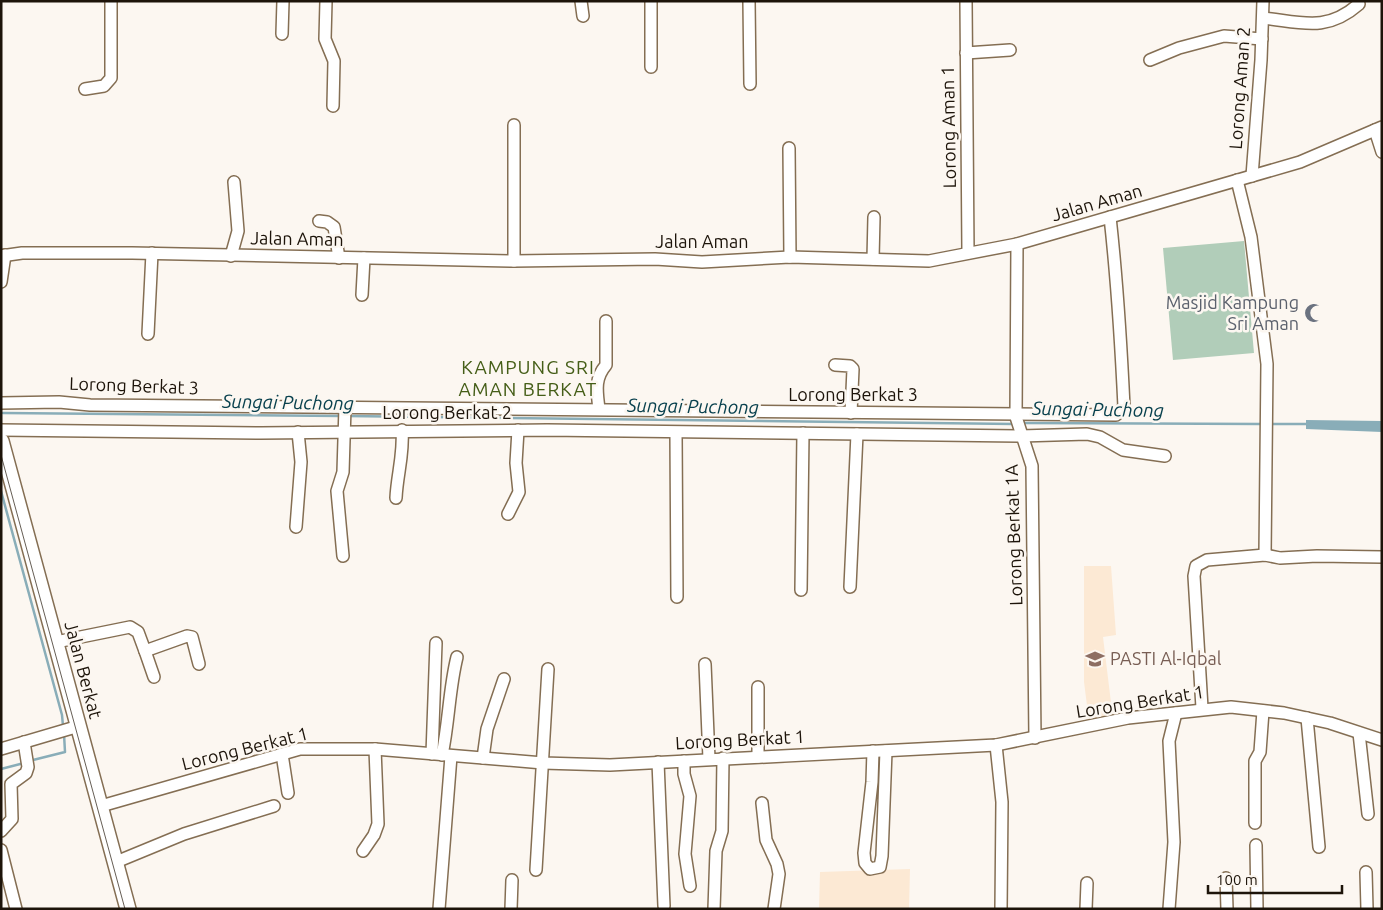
<svg xmlns="http://www.w3.org/2000/svg" width="1383" height="910" viewBox="0 0 1383 910" font-family="Ubuntu,sans-serif">
	<rect width="100%" height="100%" fill="#fcf7f1"/>
	<g fill="#fce9d4">
		<path d="M 1084,566 L 1111,566 L 1116,635 L 1103,637 L 1113,719 L 1089,721 L 1084,682 Z"/>
		<path d="M 910,869 L 909,909 L 819,909 L 820,872 Z"/>
	</g>
	<path fill="#b1cdb9" d="M 1244,241 L 1254,353 L 1173,360 L 1163,248 Z"/>
	<path fill="#89adb8" d="M 1306,420 L 1382,421 L 1382,432 L 1306,429 Z"/>
	<g fill="none" stroke-linecap="round" stroke-linejoin="round">
		<g stroke="#89adb8" stroke-width="2.5">
			<path d="M 3,413 L 342,416"/>
			<path d="M 347,416 L 1014,424"/>
			<path d="M 1022,423 L 1262,424"/>
			<path d="M 1270,424 L 1309,424"/>
			<path d="M 1,491 L 62,715 L 63,726"/>
			<path d="M 29,761 L 65,752 L 64,734"/>
			<path d="M 1,769 L 24,763"/>
		</g>
		<g stroke="#846e53" stroke-width="14">
			<g id="street">
				<path d="M 326,1 L 325,39 L 334,61 L 333,106"/>
				<path d="M 581,1 L 583,16"/>
				<path d="M 749,1 L 750,84"/>
				<path d="M 966,1 L 968,253"/>
				<path d="M 1263,18 C 1301,22 1326,33 1359,4"/>
				<path d="M 282,34 L 283,1"/>
				<path d="M 966,53 L 1010,50"/>
				<path d="M 1150,60 L 1179,48 L 1224,36 L 1262,39"/>
				<path d="M 651,67 L 651,1"/>
				<path d="M 85,89 L 104,86 L 111,78 L 111,1"/>
				<path d="M 1375,130 L 1382,152"/>
				<path d="M 789,148 L 790,257"/>
				<path d="M 1252,176 L 1261,60 L 1263,1"/>
				<path d="M 1237,180 L 1251,237 L 1267,364 L 1265,555"/>
				<path d="M 319,221 L 327,222 L 334,227 L 339,258"/>
				<path d="M 1017,244 L 1016,417 L 1032,466 L 1035,738"/>
				<path d="M 1,256 L 22,253 L 132,253 L 514,261 L 655,259 L 702,262 L 790,257 L 929,261 L 1017,244 L 1300,162 L 1382,127"/>
				<path d="M 231,256 L 238,231 L 234,182"/>
				<path d="M 873,259 L 874,217"/>
				<path d="M 514,261 L 514,125"/>
				<path d="M 1,282 L 5,255"/>
				<path d="M 362,295 L 364,258"/>
				<path d="M 148,334 L 152,253"/>
				<path d="M 835,365 L 850,366 L 853,369 L 851,413"/>
				<path d="M 1,403 L 59,402 L 90,405 L 1116,415 L 1124,407 C 1121,343 1117,280 1110,217"/>
				<path d="M 599,409 C 597,392 594,379 606,365 L 606,321"/>
				<path d="M 1,430 L 261,433 L 547,430 L 1021,436 L 1087,434 L 1100,437 L 1123,450 L 1165,456"/>
				<path d="M 676,433 L 677,597"/>
				<path d="M 396,498 C 397,475 404,454 402,430"/>
				<path d="M 508,514 L 519,492 L 516,463 L 518,430"/>
				<path d="M 296,527 L 301,462 L 298,432"/>
				<path d="M 343,556 L 337,491 L 343,472 L 345,407"/>
				<path d="M 850,587 L 857,434"/>
				<path d="M 801,590 L 803,433"/>
				<path d="M 56,642 L 130,627 L 138,632 L 145,651 L 187,636 L 192,637 L 199,664"/>
				<path d="M 145,651 L 154,677"/>
				<path d="M 705,664 L 709,759"/>
				<path d="M 758,687 L 758,757"/>
				<path d="M 1202,708 L 1194,576 L 1196,566 L 1207,560 L 1265,555 L 1280,558 L 1317,556 L 1382,557"/>
				<path d="M 1307,718 L 1319,847"/>
				<path d="M 1359,733 L 1368,814"/>
				<path d="M 996,745 L 1002,802 L 1001,909"/>
				<path d="M 1,749 L 79,726"/>
				<path d="M 873,751 L 872,782 L 864,853 L 865,863 L 870,869 L 880,867 L 882,856 L 886,751"/>
				<path d="M 282,754 L 288,793"/>
				<path d="M 432,754 L 436,643"/>
				<path d="M 442,755 C 449,722 449,689 457,657"/>
				<path d="M 483,758 L 487,729 L 504,679"/>
				<path d="M 684,761 L 684,774 L 690,796 L 685,854 L 690,886"/>
				<path d="M 658,762 L 664,906"/>
				<path d="M 762,803 L 766,840 L 777,864 L 779,874 L 774,909"/>
				<path d="M 101,806 L 300,749 L 375,749 L 543,763 L 610,765 L 996,745 L 1128,718 L 1231,707 L 1284,713 L 1330,723 L 1382,740"/>
				<path d="M 1255,823 L 1255,761 L 1260,752 L 1263,711"/>
				<path d="M 1,831 L 12,819 L 11,784 L 26,773 L 28,767 L 24,742"/>
				<path d="M 1256,845 L 1257,909"/>
				<path d="M 1,850 L 16,909"/>
				<path d="M 363,851 L 374,835 L 378,824 L 375,749"/>
				<path d="M 116,862 L 184,834 L 274,806"/>
				<path d="M 536,870 L 548,669"/>
				<path d="M 1366,872 L 1367,909"/>
				<path d="M 1226,878 L 1227,909"/>
				<path d="M 439,909 L 451,756"/>
				<path d="M 511,909 L 512,880"/>
				<path d="M 714,909 L 716,851 L 722,831 L 723,758"/>
				<path d="M 1086,909 L 1087,883"/>
				<path d="M 1169,909 L 1174,842 L 1169,741 L 1176,713"/>
			</g>
		</g>
		<g stroke="#846e53" stroke-width="18">
			<path id="secondary" d="M 1,441 L 128,909"/>
		</g>
		<use href="#street" stroke="#fff" stroke-width="11"/>
		<use href="#secondary" stroke="#fff" stroke-width="15"/>
		<path stroke="#665e55" stroke-width="1" d="M 1,455 L 125,909"/>
	</g>
	<defs>
		<g id="mosque-bare" transform="scale(1.5)"><path d="M3.5-4.9A6 6 0 1 0 3.5 4.9A5 5 0 1 1 3.5-4.9Z" fill="#6b7280" stroke="#fcf7f1" stroke-width="2.5" paint-order="stroke"/></g>
		<g id="school-bare" transform="scale(1.5)"><path d="M0-5L7-2L0 1L-7-2ZM-4 1L0 2.5L4 1V4Q0 6-4 4Z" fill="#8d6e63" stroke="#fcf7f1" stroke-width="2.5" paint-order="stroke"/></g>
	</defs>
	<g fill-rule="evenodd">
		<use href="#mosque-bare" x="1314" y="313"/>
		<use href="#school-bare" x="1095" y="659"/>
	</g>
	<g text-anchor="middle" stroke-width="5" stroke-linejoin="round" paint-order="stroke">
		<g font-size="18" fill="#1d140a" stroke="#fcf7f1">
			<text transform="translate(1240 88) rotate(-86)" y="6">Lorong Aman 2</text>
			<text transform="translate(949 127) rotate(-91)" y="6">Lorong Aman 1</text>
			<text transform="translate(1097 203) rotate(-16)" y="6">Jalan Aman</text>
			<text transform="translate(297 239) rotate(1)" y="6">Jalan Aman</text>
			<text x="702" y="248">Jalan Aman</text>
			<text transform="translate(134 386) rotate(2)" y="6">Lorong Berkat 3</text>
			<text x="853" y="401">Lorong Berkat 3</text>
			<text x="447" y="419">Lorong Berkat 2</text>
			<text transform="translate(1014 535) rotate(-92)" y="6">Lorong Berkat 1A</text>
			<text transform="translate(83 670) rotate(75)" y="6">Jalan Berkat</text>
			<text transform="translate(1140 702) rotate(-9)" y="6">Lorong Berkat 1</text>
			<text transform="translate(740 740) rotate(-3)" y="6">Lorong Berkat 1</text>
			<text transform="translate(245 749) rotate(-14)" y="6">Lorong Berkat 1</text>
		</g>
		<g font-size="18" fill="#5b616d" stroke="#fcf7f1" text-anchor="end">
			<text x="1299" y="309">Masjid Kampung<tspan x="1299" dy="21">Sri Aman</tspan></text>
		</g>
		<g font-size="18" fill="#785e54" stroke="#fcf7f1" text-anchor="start">
			<text x="1110" y="665">PASTI Al-Iqbal</text>
		</g>
		<g font-size="19" letter-spacing="1" fill="#455e18" stroke="#fcf7f1">
			<text x="528" y="374">KAMPUNG SRI<tspan x="528" dy="22">AMAN BERKAT</tspan></text>
		</g>
		<g font-size="19" font-style="italic" fill="#09414e" stroke="#fcf7f1">
			<text transform="translate(288 402) rotate(1)" y="7">Sungai Puchong</text>
			<text transform="translate(693 406) rotate(1)" y="7">Sungai Puchong</text>
			<text transform="translate(1098 409) rotate(1)" y="7">Sungai Puchong</text>
		</g>
	</g>
	<rect width="1383" height="910" fill="none" stroke="#1d140a" stroke-width="5"/>
	<path d="M1208 885v8h134v-8" fill="none" stroke="#1d140a" stroke-width="2.5"/>
	<text x="1216" y="885" font-size="15" fill="#1d140a" stroke="#fcf7f1" stroke-width="4" paint-order="stroke">100 m</text>
</svg>
